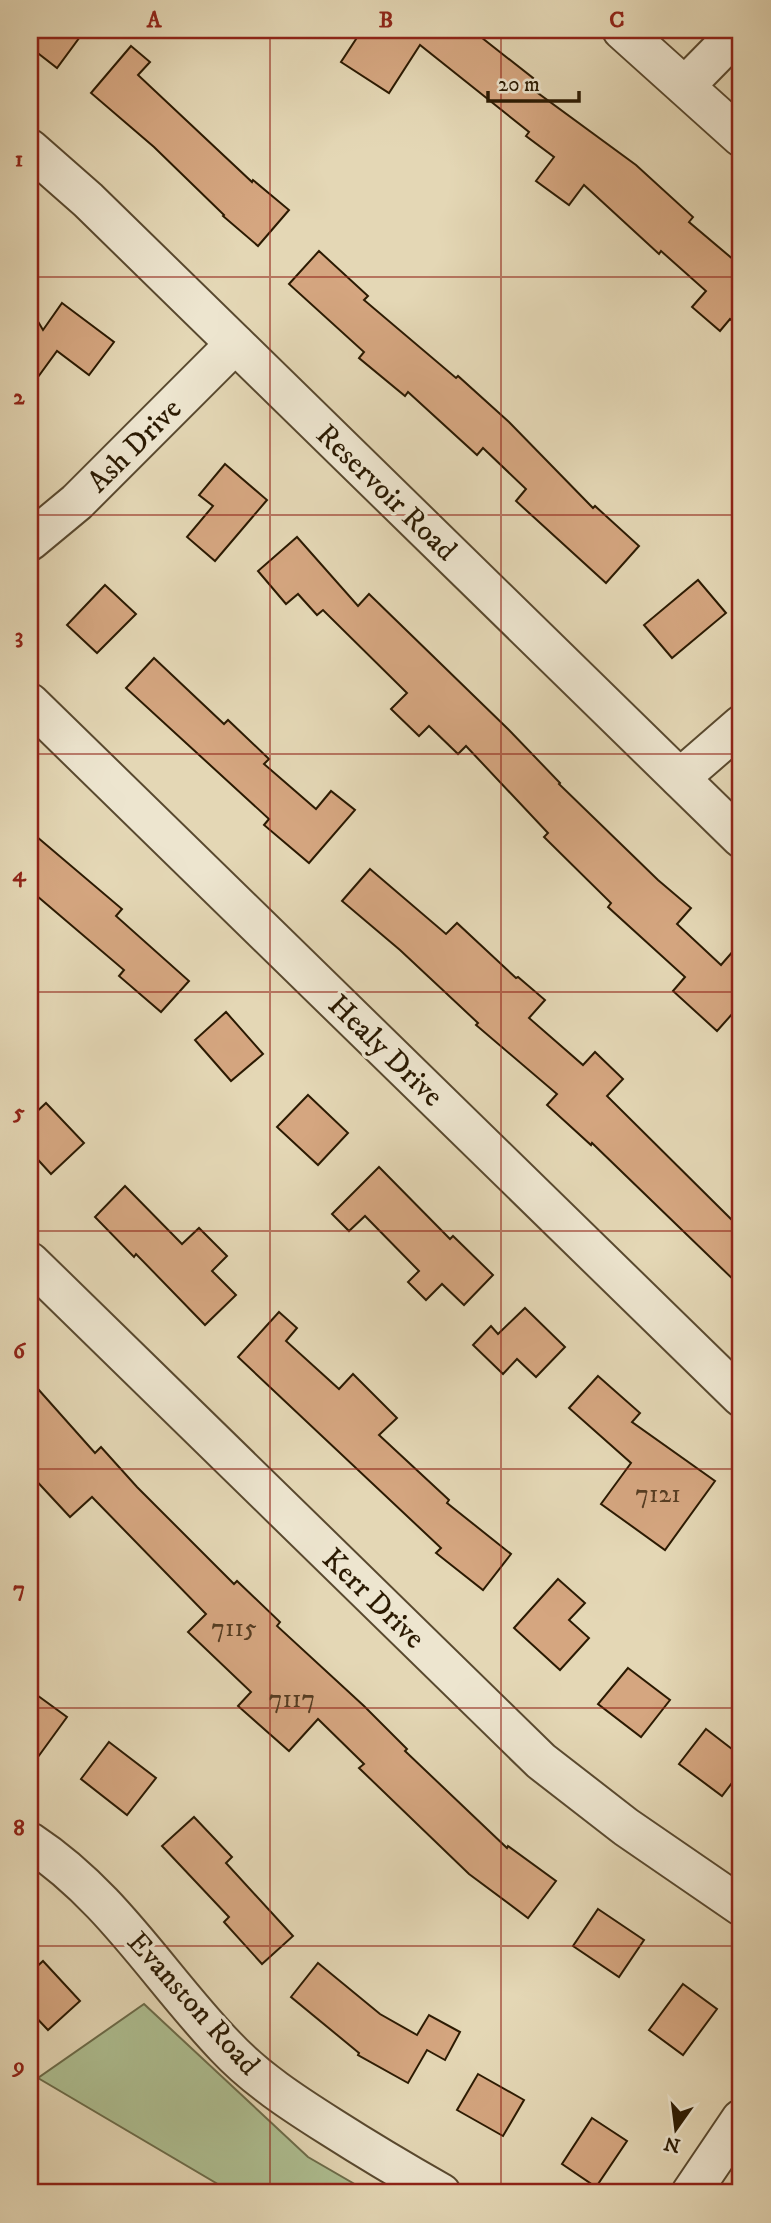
<svg xmlns="http://www.w3.org/2000/svg" width="771" height="2223" viewBox="0 0 771 2223" font-family="'IM FELL DW Pica',serif">
	<rect width="100%" height="100%" fill="#e4d7b5"/>
	<filter id="stains"><feTurbulence type="fractalNoise" baseFrequency=".00286" numOctaves="4"/><feColorMatrix values="0 0 0 0 .2 0 0 0 0 .09 0 0 0 0 .02 0 0 0 .5 -.17"/></filter>
	<radialGradient id="worn" r=".72"><stop offset=".6" stop-color="#630" stop-opacity="0"/><stop offset="1" stop-color="#630" stop-opacity=".3"/></radialGradient>
	<path fill="#aebf92" stroke="#6c6c4a" stroke-width="2" d="M 144,2004 L 308,2157 L 370,2193 L 233,2193 L 38,2078 Z"/>
	<g fill="#d5a680" stroke="#2b1a02" stroke-width="2">
		<path d="M 30,30 L 85,30 L 57,68 L 30,47 Z"/>
		<path d="M 362,30 L 472,30 L 533,78 L 527,85 L 636,165 L 693,217 L 689,222 L 741,266 L 741,329 L 730,319 L 720,331 L 692,307 L 706,291 L 661,251 L 659,254 L 584,185 L 569,205 L 536,181 L 554,157 L 526,136 L 529,132 L 420,45 L 389,93 L 341,62 Z"/>
		<path d="M 131,46 L 150,62 L 138,75 L 252,182 L 253,180 L 289,210 L 258,246 L 223,216 L 224,215 L 154,147 L 91,93 Z"/>
		<path d="M 319,251 L 368,296 L 364,300 L 456,378 L 458,376 L 509,422 L 593,508 L 595,506 L 639,546 L 606,583 L 516,501 L 526,489 L 483,448 L 477,455 L 408,392 L 405,396 L 359,358 L 364,352 L 289,284 Z"/>
		<path d="M 62,303 L 114,342 L 89,375 L 57,351 L 30,388 L 30,308 L 43,330 Z"/>
		<path d="M 225,464 L 267,500 L 215,561 L 187,537 L 213,506 L 199,495 Z"/>
		<path d="M 297,537 L 358,606 L 369,594 L 509,730 L 560,783 L 559,784 L 658,880 L 691,908 L 677,924 L 721,965 L 741,942 L 741,1004 L 717,1031 L 673,991 L 685,977 L 608,907 L 611,903 L 544,837 L 548,833 L 466,746 L 458,754 L 429,726 L 419,736 L 391,709 L 407,693 L 323,610 L 317,615 L 298,594 L 286,604 L 258,571 Z"/>
		<path d="M 698,580 L 726,613 L 672,658 L 644,625 Z"/>
		<path d="M 105,585 L 136,614 L 97,653 L 67,625 Z"/>
		<path d="M 154,658 L 224,724 L 228,720 L 269,759 L 264,764 L 316,809 L 331,791 L 355,810 L 309,863 L 264,825 L 269,819 L 126,688 Z"/>
		<path d="M 30,831 L 122,909 L 116,916 L 189,981 L 161,1012 L 119,976 L 124,970 L 30,890 Z"/>
		<path d="M 370,869 L 446,934 L 457,923 L 516,978 L 518,977 L 545,1000 L 529,1018 L 583,1065 L 595,1052 L 623,1079 L 607,1096 L 741,1229 L 741,1287 L 592,1143 L 591,1145 L 547,1105 L 557,1094 L 476,1025 L 478,1023 L 400,950 L 342,901 Z"/>
		<path d="M 226,1012 L 263,1054 L 231,1081 L 195,1040 Z"/>
		<path d="M 308,1095 L 348,1133 L 318,1165 L 277,1127 Z"/>
		<path d="M 46,1103 L 84,1143 L 51,1174 L 30,1151 L 30,1118 Z"/>
		<path d="M 379,1167 L 450,1239 L 453,1236 L 493,1275 L 464,1305 L 442,1284 L 426,1300 L 408,1282 L 419,1271 L 365,1216 L 349,1231 L 332,1214 Z"/>
		<path d="M 125,1186 L 182,1244 L 199,1228 L 227,1256 L 212,1271 L 236,1295 L 205,1325 L 136,1254 L 134,1257 L 95,1217 Z"/>
		<path d="M 525,1308 L 565,1347 L 536,1377 L 517,1359 L 503,1374 L 473,1345 L 491,1326 L 498,1334 Z"/>
		<path d="M 279,1312 L 297,1328 L 286,1341 L 339,1389 L 353,1374 L 397,1418 L 379,1435 L 449,1500 L 447,1503 L 511,1554 L 483,1590 L 436,1553 L 441,1548 L 238,1357 Z"/>
		<path d="M 598,1376 L 640,1413 L 632,1422 L 715,1481 L 665,1550 L 601,1504 L 631,1463 L 569,1408 Z"/>
		<path d="M 30,1380 L 95,1453 L 101,1447 L 137,1487 L 234,1584 L 237,1581 L 280,1622 L 277,1626 L 364,1706 L 407,1749 L 405,1751 L 507,1848 L 508,1846 L 556,1881 L 528,1918 L 469,1874 L 359,1768 L 364,1764 L 318,1719 L 289,1751 L 238,1706 L 251,1692 L 188,1632 L 206,1614 L 92,1497 L 70,1517 L 30,1474 Z"/>
		<path d="M 558,1579 L 585,1603 L 569,1620 L 589,1638 L 560,1670 L 514,1628 Z"/>
		<path d="M 628,1668 L 670,1700 L 641,1737 L 598,1704 Z"/>
		<path d="M 30,1690 L 67,1717 L 30,1768 Z"/>
		<path d="M 706,1729 L 741,1756 L 741,1771 L 722,1796 L 679,1764 Z"/>
		<path d="M 109,1742 L 156,1778 L 127,1815 L 81,1779 Z"/>
		<path d="M 194,1817 L 232,1857 L 226,1863 L 293,1936 L 262,1964 L 224,1922 L 229,1917 L 162,1846 Z"/>
		<path d="M 598,1909 L 644,1940 L 619,1977 L 573,1946 Z"/>
		<path d="M 43,1961 L 80,2001 L 48,2030 L 30,2011 L 30,1973 Z"/>
		<path d="M 318,1963 L 380,2014 L 417,2035 L 429,2015 L 460,2032 L 445,2060 L 427,2050 L 408,2083 L 358,2055 L 359,2053 L 291,1997 Z"/>
		<path d="M 683,1984 L 717,2009 L 683,2055 L 649,2030 Z"/>
		<path d="M 478,2074 L 524,2100 L 503,2136 L 457,2110 Z"/>
		<path d="M 592,2118 L 627,2141 L 596,2187 L 562,2164 Z"/>
	</g>
	<g fill="none" stroke-linecap="round" stroke-linejoin="round">
		<g stroke="#59492f" stroke-width="42">
			<g id="minor">
				<path d="M 622,30 L 741,137"/>
				<path d="M 685,86 L 740,30"/>
				<path d="M 30,149 L 88,200 L 741,838"/>
				<path d="M 30,541 L 77,502 L 235,344"/>
				<path d="M 30,703 L 741,1397"/>
				<path d="M 680,778 L 741,725"/>
				<path d="M 30,1262 L 541,1761 L 626,1827 L 741,1906"/>
				<path d="M 30,1842 C 112,1896 159,1977 225,2046 C 256,2079 293,2103 331,2127 C 367,2150 404,2172 441,2193"/>
				<path d="M 691,2193 L 741,2119"/>
			</g>
		</g>
		<use href="#minor" stroke="#ede5cf" stroke-width="38"/>
	</g>
	<path fill="none" stroke="#8f2418" stroke-width="2" stroke-opacity="0.55" d="M 270,30 L 270,2193M 501,30 L 501,2193M 30,277 L 741,277M 30,515 L 741,515M 30,754 L 741,754M 30,992 L 741,992M 30,1231 L 741,1231M 30,1469 L 741,1469M 30,1708 L 741,1708M 30,1946 L 741,1946"/>
	<g text-anchor="middle" stroke-width="7" stroke-linejoin="round" paint-order="stroke">
		<g font-size="26" fill="#563d22">
			<text x="658" y="1502">7121</text>
			<text x="234" y="1636">7115</text>
			<text x="292" y="1707">7117</text>
		</g>
		<g font-size="30" fill="#2b1a02" stroke="#ede5cf">
			<text transform="translate(134 445) rotate(-45)" y="10">Ash Drive</text>
			<text transform="translate(387 492) rotate(44)" y="10">Reservoir Road</text>
			<text transform="translate(386 1050) rotate(44)" y="10">Healy Drive</text>
			<text transform="translate(374 1598) rotate(44)" y="10">Kerr Drive</text>
			<text transform="translate(194 2003) rotate(48)" y="10">Evanston Road</text>
		</g>
	</g>
	<rect width="771" height="2223" fill="none" stroke="#e4d7b5" stroke-width="77"/>
	<g transform="translate(676 2129) rotate(194)" stroke="#ede5cf" stroke-width="5" paint-order="stroke">
	<path d="M0-5L12 26L0 18L-12 26Z" fill="#2b1a02"/>
	<text y="-10" font-size="19" font-weight="bold" text-anchor="middle" fill="#2b1a02">N</text>
	</g>
	<path d="M488 91v10h91v-10" fill="none" stroke="#2b1a02" stroke-width="3.5"/>
	<text x="498" y="91" font-size="21" fill="#2b1a02" stroke="#ede5cf" stroke-width="5" paint-order="stroke">20 m</text>
	<rect x="38" y="38" width="694" height="2146" fill="none" stroke="#8f2418" stroke-width="2.5"/>
	<g font-size="23" text-anchor="middle" font-weight="bold" fill="#8f2418">
		<text x="154" y="27">A</text>
		<text x="386" y="27">B</text>
		<text x="617" y="27">C</text>
		<text x="19" y="166">1</text>
		<text x="19" y="404">2</text>
		<text x="19" y="643">3</text>
		<text x="19" y="881">4</text>
		<text x="19" y="1119">5</text>
		<text x="19" y="1358">6</text>
		<text x="19" y="1596">7</text>
		<text x="19" y="1835">8</text>
		<text x="19" y="2073">9</text>
	</g>
	<rect width="100%" height="100%" filter="url(#stains)"/>
	<rect width="100%" height="100%" fill="url(#worn)"/>
</svg>
